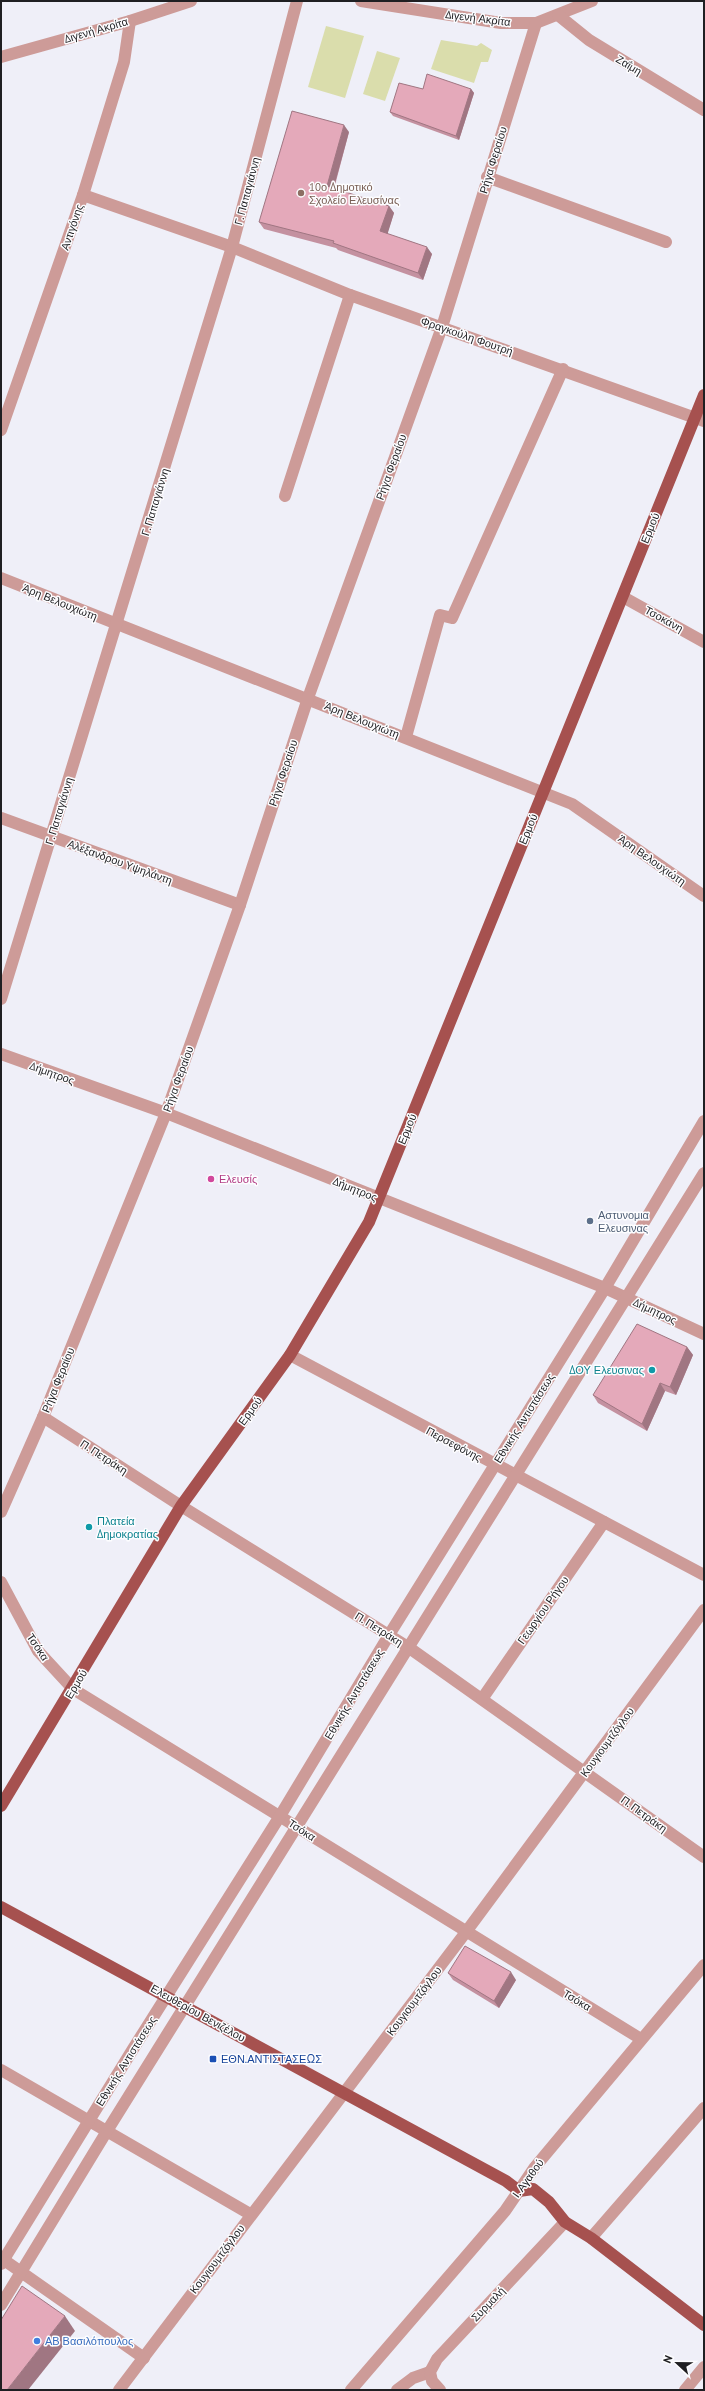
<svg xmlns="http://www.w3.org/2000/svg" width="705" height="2391" viewBox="0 0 705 2391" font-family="'PT Sans',sans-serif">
	<rect width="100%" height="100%" fill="#efeff8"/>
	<g fill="#daddac">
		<path d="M 326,26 L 364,36 L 345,98 L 308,87 Z"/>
		<path d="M 441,40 L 477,46 L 481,43 L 492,50 L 488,62 L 481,62 L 474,83 L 431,69 Z"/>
		<path d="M 377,51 L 400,58 L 385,101 L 363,94 Z"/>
	</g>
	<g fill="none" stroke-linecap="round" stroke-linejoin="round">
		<g stroke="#cd9b98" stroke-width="12">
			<path d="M 361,1 L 501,23 L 536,23 L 592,1"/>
			<path d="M 558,15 L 589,40 L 704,110"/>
			<path d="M 1,57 L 130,21 L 191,1"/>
			<path d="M 487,177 L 666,242"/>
			<path d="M 83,195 L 232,247 L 350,295 L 704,421"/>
			<path d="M 1,430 L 83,195 L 124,62 L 130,21"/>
			<path d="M 285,496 L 350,295"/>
			<path d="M 1,578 L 572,804 L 704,896"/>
			<path d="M 623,597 L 704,642"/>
			<path d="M 406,737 L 440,615 L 452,618 L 563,369"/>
			<path d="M 1,818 L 240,905"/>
			<path d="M 1,999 L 232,247 L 297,1"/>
			<path d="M 1,1054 L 166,1113 L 605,1288 L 704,1334"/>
			<path d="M 290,1355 L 704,1575"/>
			<path d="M 43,1417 L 181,1506 L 408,1647 L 704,1857"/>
			<path d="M 1,1512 L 43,1417 L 166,1113 L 240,905 L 308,698 L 442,327 L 536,23"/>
			<path d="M 1,1582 L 38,1651 L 73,1689 L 641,2039"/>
			<path d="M 482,1699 L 604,1522"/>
			<path d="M 1,2070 L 250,2214"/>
			<path d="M 591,2238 L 704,2108"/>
			<path d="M 1,2258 L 144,2358"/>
			<path d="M 1,2264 L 133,2049 L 280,1816 L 389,1635 L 605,1288 L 704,1121"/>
			<path d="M 1,2305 L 107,2131 L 704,1173"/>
			<path d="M 119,2390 L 466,1932 L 704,1610"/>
			<path d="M 351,2390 L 505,2211 L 535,2167 L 704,1965"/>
			<path d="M 397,2390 L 413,2378 L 430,2372"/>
			<path d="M 440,2390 L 432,2381 L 430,2372 L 437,2359 L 565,2222"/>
			<path d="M 685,2390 L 704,2367"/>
		</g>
		<g stroke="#a6514f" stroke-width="12">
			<path d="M 1,1806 L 181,1506 L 290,1355 L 369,1222 L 704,395"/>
			<path d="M 1,1907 L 506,2181 L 519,2191 L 533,2189 L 549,2202 L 565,2222 L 591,2238 L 704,2325"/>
		</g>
	</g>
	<g fill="#c491a0">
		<path d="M 471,89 L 474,93 L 459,140 L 393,116 L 390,112 Z"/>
		<path d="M 349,132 L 334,189 L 389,206 L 394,213 L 387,234 L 432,254 L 423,280 L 338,250 L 336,248 L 264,229 L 259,222 Z"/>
		<path d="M 687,1347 L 693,1355 L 676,1395 L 665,1391 L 647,1431 L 598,1403 L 593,1395 Z"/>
		<path d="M 448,1973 L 516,1980 L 499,2008 L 453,1980 Z"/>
	</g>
	<g fill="#a07682">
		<path d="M 471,89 L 474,93 L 459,140 L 456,136 Z"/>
		<path d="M 344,125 L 349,132 L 332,194 L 327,186 Z"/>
		<path d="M 389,206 L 394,213 L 386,239 L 380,231 Z"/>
		<path d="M 427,247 L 432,254 L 423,280 L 418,273 Z"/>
		<path d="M 687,1347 L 693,1355 L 676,1395 L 670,1387 Z"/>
		<path d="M 660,1383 L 665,1391 L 647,1431 L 642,1424 Z"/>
		<path d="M 511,1972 L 516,1980 L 499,2008 L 494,2001 Z"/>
		<path d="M 65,2316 L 75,2331 L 28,2390 L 7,2390 Z"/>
	</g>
	<g fill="#e4a9ba" stroke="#a07682">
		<path d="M 427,74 L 471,89 L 456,136 L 390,112 L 399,83 L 423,89 Z"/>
		<path d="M 292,111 L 344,125 L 327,186 L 389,206 L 380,231 L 427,247 L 418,273 L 333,243 L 334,241 L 259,222 Z"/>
		<path d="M 637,1324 L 687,1347 L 670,1387 L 660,1383 L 642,1424 L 593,1395 Z"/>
		<path d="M 465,1946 L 511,1972 L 494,2001 L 448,1973 Z"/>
		<path d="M 22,2286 L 65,2316 L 7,2390 L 1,2390 L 1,2320 Z"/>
	</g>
	<circle fill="#8d6e63" stroke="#fdfdff" stroke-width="1.5" cx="301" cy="193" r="4"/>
	<circle fill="#d1479c" stroke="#fdfdff" stroke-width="1.5" cx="211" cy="1179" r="4"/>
	<circle fill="#5c6f8a" stroke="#fdfdff" stroke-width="1.5" cx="590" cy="1221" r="4"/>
	<g fill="#0f9aa8" stroke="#fdfdff" stroke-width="1.5">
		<circle cx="652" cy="1370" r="4"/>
		<circle cx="89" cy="1527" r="4"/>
	</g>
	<rect fill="#1a4fb4" stroke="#fdfdff" stroke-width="1.5" x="209" y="2055" width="8" height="8" rx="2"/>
	<circle fill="#3f7fe0" stroke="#fdfdff" stroke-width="1.5" cx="37" cy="2341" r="4"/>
	<g text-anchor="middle" stroke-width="3" stroke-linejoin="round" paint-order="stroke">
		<g font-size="11" fill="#1f1f22" stroke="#fdfdff">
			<text transform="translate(478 18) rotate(7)" y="4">Διγενή Ακρίτα</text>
			<text transform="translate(96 30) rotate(-16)" y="4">Διγενή Ακρίτα</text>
			<text transform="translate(629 65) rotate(31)" y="4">Ζαΐμη</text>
			<text transform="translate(493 160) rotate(-73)" y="4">Ρήγα Φεραίου</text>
			<text transform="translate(247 191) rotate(-75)" y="4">Γ. Παπαγιάννη</text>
			<text transform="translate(72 227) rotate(-71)" y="4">Αντιγόνης</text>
			<text transform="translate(467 336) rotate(19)" y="4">Φραγκούλη Φουτρή</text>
			<text transform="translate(391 467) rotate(-70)" y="4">Ρήγα Φεραίου</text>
			<text transform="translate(155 502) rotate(-73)" y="4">Γ. Παπαγιάννη</text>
			<text transform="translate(650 528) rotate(-68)" y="4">Ερμού</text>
			<text transform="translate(60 602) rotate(22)" y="4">Άρη Βελουχιώτη</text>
			<text transform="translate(664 619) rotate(29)" y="4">Τσοκάνη</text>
			<text transform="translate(362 720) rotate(22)" y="4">Άρη Βελουχιώτη</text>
			<text transform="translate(283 773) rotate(-72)" y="4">Ρήγα Φεραίου</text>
			<text transform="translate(59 811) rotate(-73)" y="4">Γ. Παπαγιάννη</text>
			<text transform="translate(528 829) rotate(-68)" y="4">Ερμού</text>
			<text transform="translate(652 860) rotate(35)" y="4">Άρη Βελουχιώτη</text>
			<text transform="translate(120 862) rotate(20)" y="4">Αλέξανδρου Υψηλάντη</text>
			<text transform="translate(52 1073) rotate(20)" y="4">Δήμητρος</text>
			<text transform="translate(178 1079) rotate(-70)" y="4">Ρήγα Φεραίου</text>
			<text transform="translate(407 1129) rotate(-68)" y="4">Ερμού</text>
			<text transform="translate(355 1189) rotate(22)" y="4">Δήμητρος</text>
			<text transform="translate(655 1311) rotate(25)" y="4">Δήμητρος</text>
			<text transform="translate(58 1380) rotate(-68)" y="4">Ρήγα Φεραίου</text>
			<text transform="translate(250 1411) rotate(-54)" y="4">Ερμού</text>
			<text transform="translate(524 1418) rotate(-58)" y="4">Εθνικής Αντιστάσεως</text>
			<text transform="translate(454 1444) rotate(28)" y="4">Περσεφόνης</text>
			<text transform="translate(104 1457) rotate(33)" y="4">Π. Πετράκη</text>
			<text transform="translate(543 1610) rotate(-55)" y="4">Γεωργίου Ρήγου</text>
			<text transform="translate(379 1629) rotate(32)" y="4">Π. Πετράκη</text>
			<text transform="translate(38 1647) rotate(56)" y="4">Τσόκα</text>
			<text transform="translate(76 1684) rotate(-59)" y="4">Ερμού</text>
			<text transform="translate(354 1694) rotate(-59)" y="4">Εθνικής Αντιστάσεως</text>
			<text transform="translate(607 1742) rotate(-54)" y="4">Κουγιουμτζόγλου</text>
			<text transform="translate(644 1814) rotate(36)" y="4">Π. Πετράκη</text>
			<text transform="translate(302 1830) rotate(33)" y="4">Τσόκα</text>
			<text transform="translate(577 2000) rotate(31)" y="4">Τσόκα</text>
			<text transform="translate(414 2001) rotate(-53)" y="4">Κουγιουμτζόγλου</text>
			<text transform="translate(198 2013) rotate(29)" y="4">Ελευθερίου Βενιζέλου</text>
			<text transform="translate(126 2061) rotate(-58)" y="4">Εθνικής Αντιστάσεως</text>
			<text transform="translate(528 2178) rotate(-54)" y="4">Ι. Αγαθού</text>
			<text transform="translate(217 2259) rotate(-53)" y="4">Κουγιουμτζόγλου</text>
			<text transform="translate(488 2304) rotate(-46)" y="4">Συρμαλή</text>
		</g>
		<g font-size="11" fill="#785e54" stroke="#fdfdff" text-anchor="start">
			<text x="309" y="191">10ο Δημοτικό<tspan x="309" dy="13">Σχολείο Ελευσίνας</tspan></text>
		</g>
		<g font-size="11" fill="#b23c85" stroke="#fdfdff" text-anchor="start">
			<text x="219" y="1183">Ελευσίς</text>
		</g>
		<g font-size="11" fill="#4e5e75" stroke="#fdfdff" text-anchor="start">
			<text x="598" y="1219">Αστυνομια<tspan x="598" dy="13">Ελευσινας</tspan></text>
		</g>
		<g font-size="11" fill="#0d838f" stroke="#fdfdff" text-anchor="end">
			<text x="644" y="1374">ΔΟΥ Ελευσινας</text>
			<text x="97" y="1525" text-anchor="start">Πλατεία<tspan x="97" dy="13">Δημοκρατίας</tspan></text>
		</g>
		<g font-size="11" fill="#164399" stroke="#fdfdff" text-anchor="start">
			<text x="221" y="2063">ΕΘΝ.ΑΝΤΙΣΤΑΣΕΩΣ</text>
		</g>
		<g font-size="11" fill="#366cbe" stroke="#fdfdff" text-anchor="start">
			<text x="45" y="2345">ΑΒ Βασιλόπουλος</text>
		</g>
	</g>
	<rect width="705" height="2391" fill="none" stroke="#1f1f22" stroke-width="4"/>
	<g transform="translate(677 2363) rotate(292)" stroke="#fdfdff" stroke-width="3" paint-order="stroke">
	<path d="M0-3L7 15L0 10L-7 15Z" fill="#1f1f22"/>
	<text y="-6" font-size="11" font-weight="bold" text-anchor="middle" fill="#1f1f22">N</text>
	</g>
</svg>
